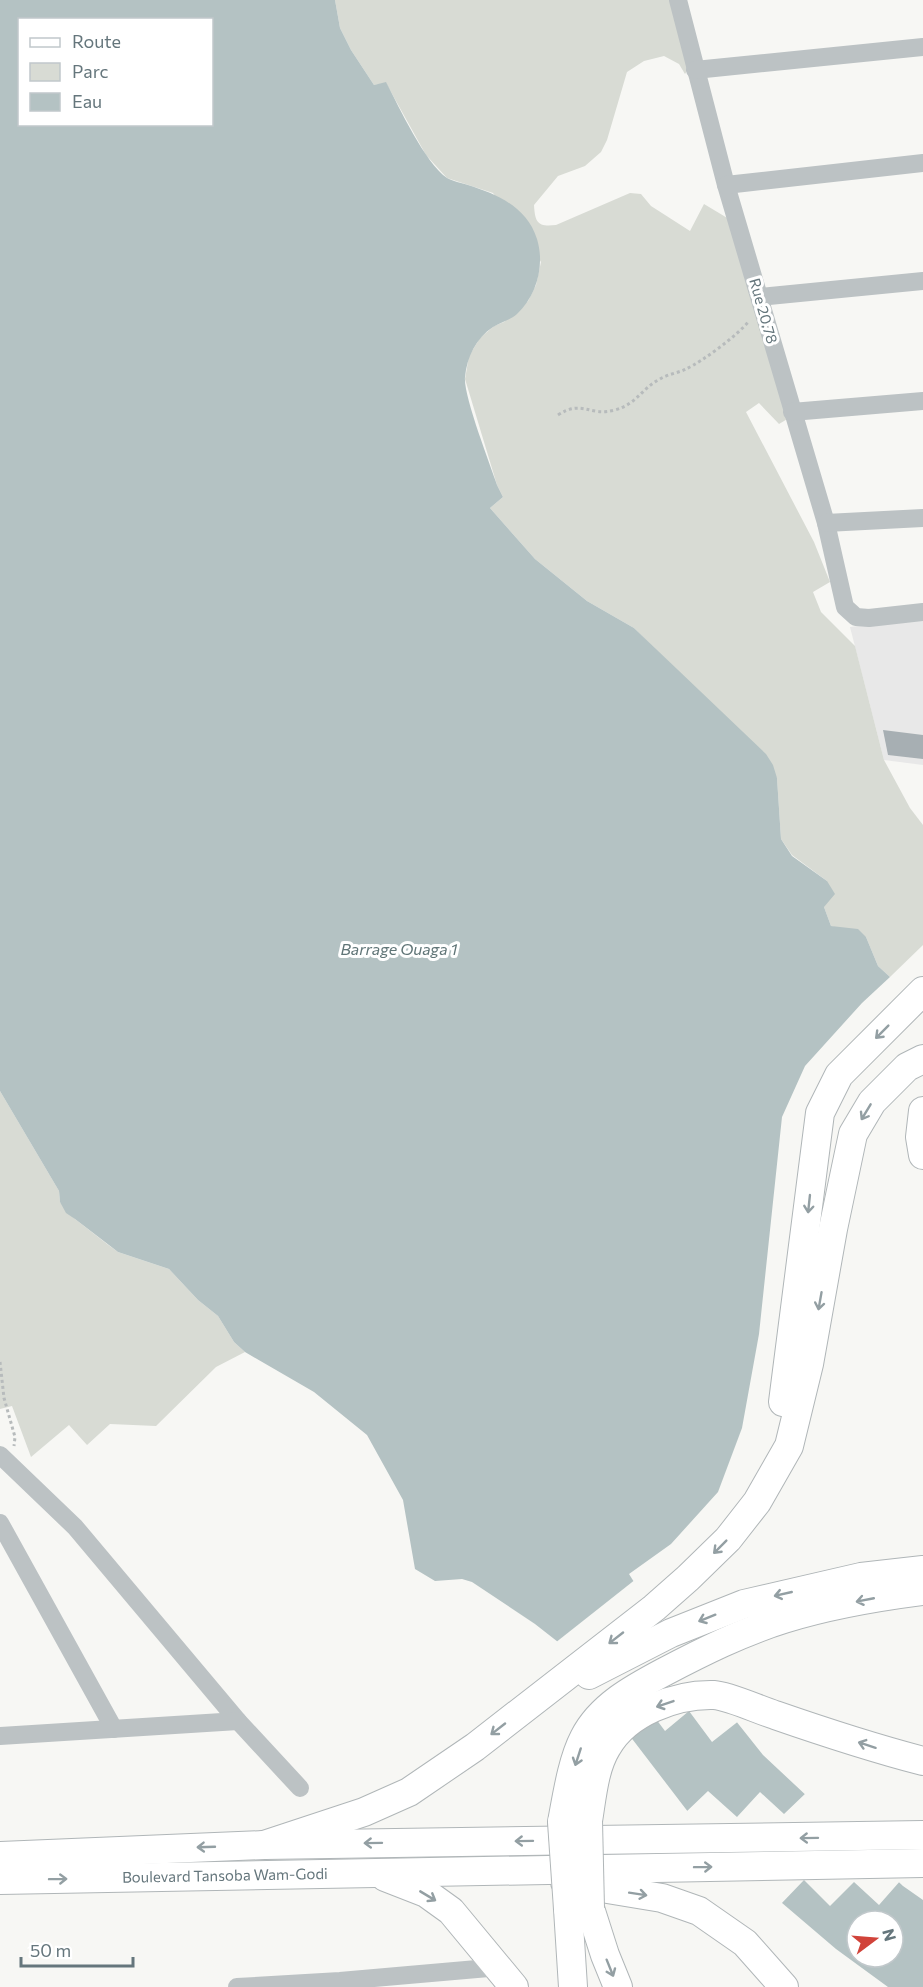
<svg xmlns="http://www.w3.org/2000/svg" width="923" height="1987" viewBox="0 0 923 1987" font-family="Commissioner,sans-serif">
	<rect width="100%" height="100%" fill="#f7f7f4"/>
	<path fill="#e8e8e8" d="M 923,618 L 923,765 L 884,760 L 850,627 Z"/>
	<g fill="#d8dbd4">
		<path d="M 335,0 L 672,0 L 688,69 L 685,74 L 679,64 L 664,56 L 644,61 L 627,72 L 607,140 L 601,152 L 585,166 L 558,176 L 534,205 C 535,223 538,227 556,225 L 630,193 L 641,194 L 651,206 L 690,231 L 704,204 L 734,222 L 789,418 L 779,424 L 759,403 L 746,412 L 814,542 L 830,582 L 813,592 L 821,612 L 855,646 L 884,760 L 910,808 L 923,825 L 923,945 L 890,977 L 878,966 L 866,937 L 831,926 L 824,907 L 827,881 L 792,855 L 781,839 L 777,778 L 678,671 L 634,628 L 587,601 L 535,559 L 490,508 L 503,497 L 497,485 L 465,379 L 469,356 L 480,338 L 494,326 L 504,322 L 528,301 L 536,285 L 541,262 L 493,193 L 447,178 L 426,155 L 386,83 L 374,85 L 351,50 L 340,28 Z"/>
		<path d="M 0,1091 L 59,1191 L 60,1202 L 75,1219 L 107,1244 L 118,1252 L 169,1269 L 198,1300 L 218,1316 L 234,1342 L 245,1352 L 216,1367 L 156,1426 L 110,1424 L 87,1445 L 69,1425 L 31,1457 L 12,1406 L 0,1409 Z"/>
	</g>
	<path fill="#b4c2c3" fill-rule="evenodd" d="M 0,0 L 335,0 L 340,28 L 351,50 L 374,85 L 386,82 C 399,107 425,163 447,178 C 452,181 462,183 468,185 C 497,194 527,207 537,239 C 545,265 537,295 517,314 C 510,320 501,322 493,327 C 476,338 467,357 465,377 C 463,395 490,464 497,485 L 503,497 L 490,508 L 535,559 L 587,601 L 634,628 L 766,754 L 773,765 L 777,778 L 781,839 L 792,856 L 827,881 L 835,894 L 824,907 L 831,926 L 858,929 L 866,937 L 878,966 L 890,977 L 862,1003 L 805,1066 L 782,1117 L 759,1334 L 742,1428 L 718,1492 L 671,1544 L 629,1574 L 644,1598 L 701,1677 L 763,1755 L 903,1886 L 923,1900 L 923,1987 L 888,1987 L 836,1949 L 775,1897 L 695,1821 L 558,1642 L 535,1624 L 472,1582 L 462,1579 L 435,1581 L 415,1569 L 403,1500 L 367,1435 L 314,1392 L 245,1352 L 234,1342 L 218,1316 L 198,1300 L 169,1269 L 118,1252 L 75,1219 L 66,1213 L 60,1202 L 59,1191 L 0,1091 ZM 20,20 L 212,20 L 212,124 L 20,124 ZM 857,1921 L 893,1921 L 893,1957 L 857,1957 Z"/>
	<g fill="#f7f7f4">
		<path d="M 636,1579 L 676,1637 L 586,1683 L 555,1643 Z"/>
		<path d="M 679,1641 L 740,1720 L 712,1742 L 689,1711 L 665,1731 L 653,1715 L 626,1735 L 591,1690 Z"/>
		<path d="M 708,1791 L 737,1817 L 760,1792 L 784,1814 L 807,1792 L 901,1880 L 879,1905 L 854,1882 L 830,1906 L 804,1880 L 780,1905 L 685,1813 Z"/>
	</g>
	<path fill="#a7afb3" d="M 883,730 L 923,735 L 923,759 L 888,755 Z"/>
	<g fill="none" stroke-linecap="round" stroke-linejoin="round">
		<g stroke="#b0b6b8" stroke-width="30">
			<g id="primary">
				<path d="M 923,1111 L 920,1137 L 923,1155"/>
				<path d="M 783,1402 L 820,1113 L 839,1075 L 923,991"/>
				<path d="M 589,1675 L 671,1633 L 744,1604 L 861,1577 L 923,1570"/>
				<path d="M 588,1821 C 592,1797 594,1768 607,1747 C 627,1712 676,1694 714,1695 C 729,1696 759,1710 775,1715 C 824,1732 873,1748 923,1761"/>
				<path d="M 562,1822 C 567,1796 572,1761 584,1738 C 600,1706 634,1688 664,1672 C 702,1652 742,1632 784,1619 C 829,1605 876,1597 923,1591"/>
				<path d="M 264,1845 L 364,1812 L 409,1792 L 475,1747 L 654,1608 L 688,1578 L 728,1539 L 757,1502 L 789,1446 L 809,1364 L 833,1229 L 853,1134 L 872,1102 L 907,1067 L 923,1059"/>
				<path d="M 0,1856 L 264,1845 L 923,1835"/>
				<path d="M 385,1877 L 426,1893 L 451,1911 L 514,1987"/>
				<path id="s1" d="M 0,1880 L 923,1863"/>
				<path d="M 565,1882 L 662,1898 L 699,1911 L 745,1943 L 784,1987"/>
				<path d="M 590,1908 L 605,1955 L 618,1987"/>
				<path d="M 568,1909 L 573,1987"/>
			</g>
		</g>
		<g stroke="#b7bbbc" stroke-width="3" stroke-dasharray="3 3" stroke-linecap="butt">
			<path d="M 558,415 C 583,399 589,417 615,410 C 637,404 642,388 660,379 C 668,374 678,373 686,369 C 703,361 738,335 749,321"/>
			<path d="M 0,1362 L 4,1398 L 15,1437 L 14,1446"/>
		</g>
		<g stroke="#bcc2c4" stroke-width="18">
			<path d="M 678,0 L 726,185 L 826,523 L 845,607 L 856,617 L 869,618 L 923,612"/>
			<path d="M 695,70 L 923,47"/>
			<path d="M 726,185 L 923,163"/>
			<path d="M 760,297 L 923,281"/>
			<path d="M 792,412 L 923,401"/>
			<path d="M 826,523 L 923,518"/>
			<path d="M 0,1455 L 75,1527 L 238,1721 L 300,1788"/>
			<path d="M 0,1523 L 114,1729"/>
			<path d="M 0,1736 L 238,1721"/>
			<path d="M 237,1987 L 340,1981 L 500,1967"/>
		</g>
		<use href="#primary" stroke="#fff" stroke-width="28"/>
		<g stroke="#b0b6b8" stroke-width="30" stroke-linecap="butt">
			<g id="primary-bridge">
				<path d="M 588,1821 L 590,1908"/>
				<path d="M 562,1822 L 568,1909"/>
			</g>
		</g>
		<use href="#primary-bridge" stroke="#fff" stroke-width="28"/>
	</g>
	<defs><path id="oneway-shaft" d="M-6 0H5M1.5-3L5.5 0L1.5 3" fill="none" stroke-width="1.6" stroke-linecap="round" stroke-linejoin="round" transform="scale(1.5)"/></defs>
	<g stroke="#939fa3">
		<use href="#oneway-shaft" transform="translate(882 1032) rotate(135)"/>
		<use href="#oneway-shaft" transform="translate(866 1112) rotate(121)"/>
		<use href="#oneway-shaft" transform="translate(809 1204) rotate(96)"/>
		<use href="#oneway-shaft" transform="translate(820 1301) rotate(100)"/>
		<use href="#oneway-shaft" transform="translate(720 1547) rotate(135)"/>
		<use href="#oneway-shaft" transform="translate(783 1594) rotate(167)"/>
		<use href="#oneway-shaft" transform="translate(865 1600) rotate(169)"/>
		<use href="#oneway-shaft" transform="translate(707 1618) rotate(158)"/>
		<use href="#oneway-shaft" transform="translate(616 1638) rotate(142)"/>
		<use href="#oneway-shaft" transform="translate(665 1704) rotate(161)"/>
		<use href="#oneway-shaft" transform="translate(498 1729) rotate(142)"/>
		<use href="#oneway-shaft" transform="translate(867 1745) rotate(-162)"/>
		<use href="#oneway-shaft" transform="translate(578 1757) rotate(108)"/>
		<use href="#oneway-shaft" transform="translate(809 1838) rotate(179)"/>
		<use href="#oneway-shaft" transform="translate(524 1841) rotate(179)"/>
		<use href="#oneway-shaft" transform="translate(373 1843) rotate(179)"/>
		<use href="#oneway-shaft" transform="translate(206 1847) rotate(178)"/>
		<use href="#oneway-shaft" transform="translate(703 1867) rotate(-1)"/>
		<use href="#oneway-shaft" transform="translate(58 1879) rotate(-1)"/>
		<use href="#oneway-shaft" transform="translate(638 1894) rotate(9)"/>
		<use href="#oneway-shaft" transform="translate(428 1896) rotate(31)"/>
		<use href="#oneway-shaft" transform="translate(610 1968) rotate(68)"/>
	</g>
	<g text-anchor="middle" stroke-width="6" stroke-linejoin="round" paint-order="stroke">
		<g font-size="15" fill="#65767c" stroke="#fff">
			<text transform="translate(763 311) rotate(74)" y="5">Rue 20.78</text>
			<text dy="5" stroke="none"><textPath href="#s1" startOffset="225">Boulevard Tansoba Wam-Godi</textPath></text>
		</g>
		<g font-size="16" font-style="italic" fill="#607577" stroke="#fff">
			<text x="399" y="955">Barrage Ouaga 1</text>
		</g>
	</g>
	<rect x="18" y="18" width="195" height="108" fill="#ffffff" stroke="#c1c8cb" stroke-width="1.5"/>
	<rect x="30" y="38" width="30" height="9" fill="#ffffff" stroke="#c1c8cb" stroke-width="1.5"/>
	<text x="72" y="48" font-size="18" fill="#65767c">Route</text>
	<rect x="30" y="63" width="30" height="18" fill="#d8dbd4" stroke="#c1c8cb" stroke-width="1.5"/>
	<text x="72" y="78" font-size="18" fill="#65767c">Parc</text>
	<rect x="30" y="93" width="30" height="18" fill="#b4c2c3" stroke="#c1c8cb" stroke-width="1.5"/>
	<text x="72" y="108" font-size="18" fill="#65767c">Eau</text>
	<g transform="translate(875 1939) rotate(74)"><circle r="28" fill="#ffffff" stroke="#c1c8cb" stroke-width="1.5"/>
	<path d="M0-4.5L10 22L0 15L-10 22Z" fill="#d1433a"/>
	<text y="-9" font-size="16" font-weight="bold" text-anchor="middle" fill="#65767c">N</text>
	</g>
	<path d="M21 1957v9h112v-9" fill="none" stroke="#65767c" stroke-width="3"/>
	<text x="30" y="1957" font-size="18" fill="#65767c" stroke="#ffffff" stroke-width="4.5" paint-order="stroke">50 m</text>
</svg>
